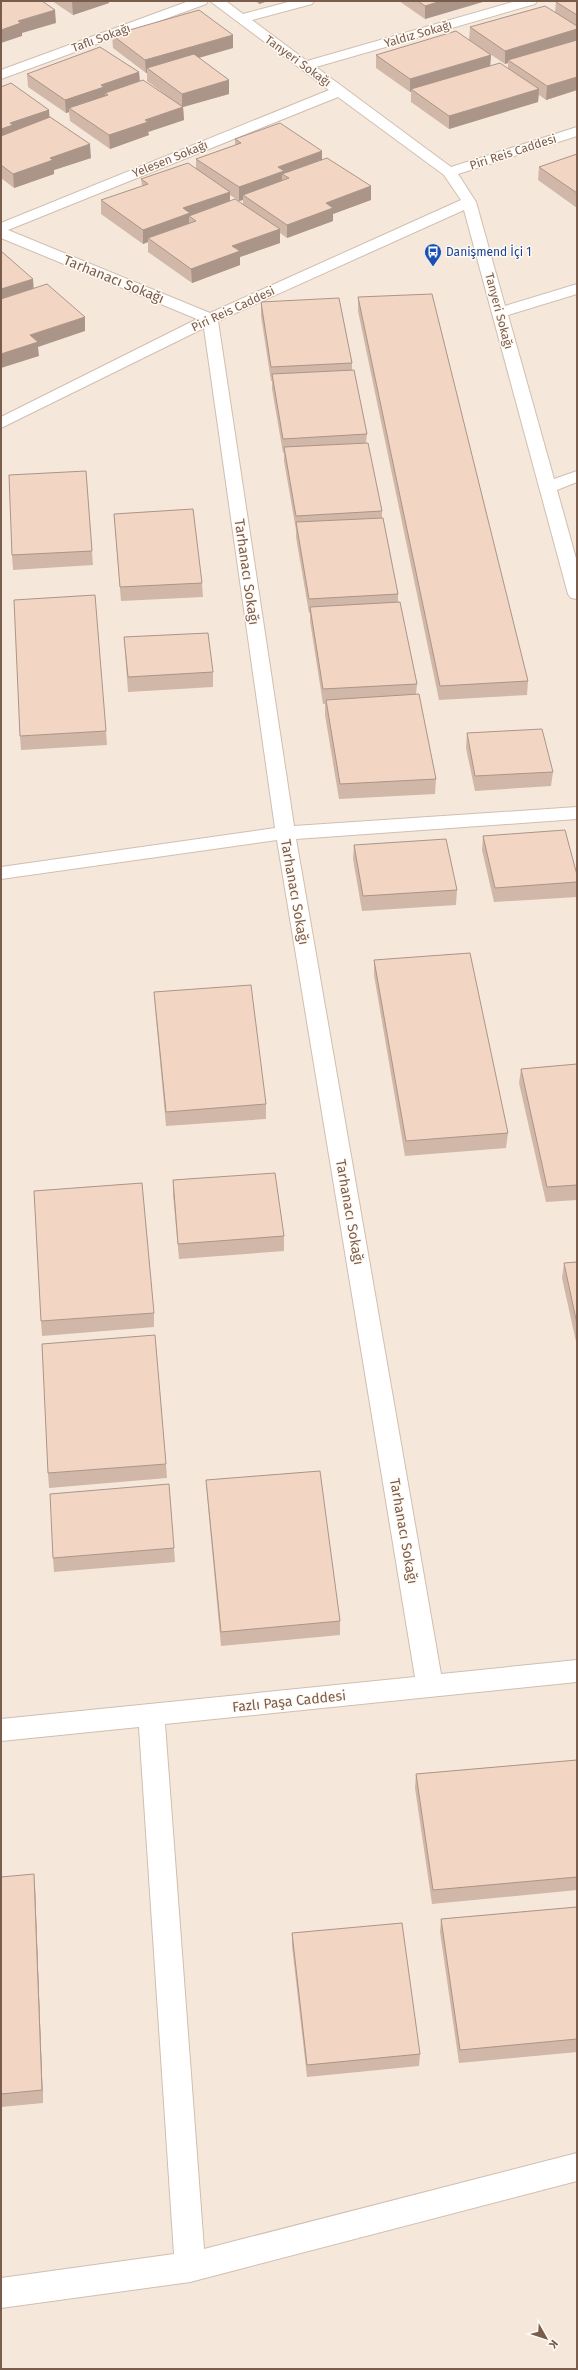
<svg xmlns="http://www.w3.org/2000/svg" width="578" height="2370" viewBox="0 0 578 2370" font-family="'Fira Sans',sans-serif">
	<rect width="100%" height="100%" fill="#fdf6ec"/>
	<rect fill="#f5e8da" x="1" y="1" width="576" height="2368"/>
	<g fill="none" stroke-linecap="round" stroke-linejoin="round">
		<g stroke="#d1beb0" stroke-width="2">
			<g id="minor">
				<path d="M 189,1 L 208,1 L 206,4 L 1,79 L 1,70 Z"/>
				<path d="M 210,1 L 226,1 L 243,14 L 292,1 L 314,1 L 312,4 L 252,20 L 307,61 L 516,1 L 537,1 L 535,4 L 316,67 L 451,167 L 577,127 L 577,136 L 458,174 L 476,202 L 505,306 L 577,284 L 577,294 L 508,315 L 554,479 L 577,471 L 577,482 L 557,490 L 577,562 L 577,599 L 571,598 L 568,594 L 464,210 L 218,321 L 294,826 L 577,807 L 577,819 L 296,839 L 441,1674 L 577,1660 L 577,1682 L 165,1724 L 204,2249 L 577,2153 L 577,2181 L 190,2282 L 1,2308 L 1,2278 L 174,2254 L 139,1727 L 1,1741 L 1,1719 L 415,1677 L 277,840 L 1,879 L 1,867 L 275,828 L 204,328 L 1,428 L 1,417 L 197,319 L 1,238 L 1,223 L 329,90 ZM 338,97 L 444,175 L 461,200 L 210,313 L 8,230 Z"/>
			</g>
		</g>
		<use href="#minor" fill="#fff" fill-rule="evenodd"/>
	</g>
	<g fill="#d1b7a8" fill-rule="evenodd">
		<path d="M 52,1 L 109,1 L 109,3 L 73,15 Z"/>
		<path d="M 255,1 L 268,1 L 259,4 Z"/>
		<path d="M 399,1 L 486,1 L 425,19 Z"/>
		<path d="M 577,1 L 577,90 L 546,100 L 539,95 L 538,102 L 449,129 L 411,102 L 411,92 L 410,92 L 376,68 L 376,55 L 491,55 L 490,66 L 508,68 L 508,63 L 505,64 L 469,40 L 470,27 L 555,12 L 556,2 Z"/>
		<path d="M 112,35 L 233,48 L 199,58 L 229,94 L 183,107 L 184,120 L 148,132 L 149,135 L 110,149 L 70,121 L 69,112 L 66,113 L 28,87 L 27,74 L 139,72 L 140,81 L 167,96 L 147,81 L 147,73 L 146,73 L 113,48 Z"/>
		<path d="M 1,87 L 50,117 L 91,158 L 54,170 L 54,174 L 14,188 L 1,178 Z"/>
		<path d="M 235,139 L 322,159 L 371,186 L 371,200 L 333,214 L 333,221 L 287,238 L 280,233 L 280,243 L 240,257 L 240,265 L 192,283 L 148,252 L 148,242 L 143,244 L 101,214 L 101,200 L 142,186 L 141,179 L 196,169 L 196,159 L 235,145 ZM 230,195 L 239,201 L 243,200 L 243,204 L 230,201 Z"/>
		<path d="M 577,154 L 577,208 L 538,180 L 539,167 Z"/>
		<path d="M 358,297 L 528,681 L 527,695 L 439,700 L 358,311 Z"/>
		<path d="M 261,302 L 352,363 L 352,370 L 367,434 L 366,443 L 382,511 L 382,518 L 398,594 L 398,602 L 417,684 L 416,695 L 436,779 L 435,794 L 339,799 L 325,715 L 325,704 L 323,704 L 310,621 L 310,613 L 309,613 L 296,537 L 296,530 L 284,461 L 284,453 L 283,453 L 272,389 L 272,381 L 271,381 L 261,316 Z"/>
		<path d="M 86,471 L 93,565 L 13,570 L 12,555 Z"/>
		<path d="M 114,514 L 202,583 L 203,597 L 121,601 Z"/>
		<path d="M 124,637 L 213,672 L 213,687 L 128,692 Z"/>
		<path d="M 106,731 L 107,745 L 21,750 L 20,736 Z"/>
		<path d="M 467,733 L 553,772 L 551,786 L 475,791 L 466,748 Z"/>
		<path d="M 483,836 L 577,875 L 577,897 L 494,902 L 482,850 Z"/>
		<path d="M 354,845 L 457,890 L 456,905 L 362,911 L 353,859 Z"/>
		<path d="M 374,960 L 508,1133 L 506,1148 L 405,1156 L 374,975 Z"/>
		<path d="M 154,992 L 266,1104 L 266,1119 L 166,1126 L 155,1007 Z"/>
		<path d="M 577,1064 L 577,1200 L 546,1202 L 519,1083 L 521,1069 Z"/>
		<path d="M 173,1180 L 284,1236 L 284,1251 L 179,1259 L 173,1195 Z"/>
		<path d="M 577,1262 L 577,1346 L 562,1278 L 564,1263 Z"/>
		<path d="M 154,1313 L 154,1327 L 42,1336 L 41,1321 Z"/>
		<path d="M 166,1464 L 167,1478 L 49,1488 L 48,1473 Z"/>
		<path d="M 206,1480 L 340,1621 L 340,1635 L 221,1646 L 207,1495 Z"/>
		<path d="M 174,1548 L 175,1562 L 54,1572 L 53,1558 Z"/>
		<path d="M 577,1760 L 577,1890 L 432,1904 L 415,1788 L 416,1774 Z"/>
		<path d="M 1,1877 L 35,1888 L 43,2103 L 1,2107 Z"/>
		<path d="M 577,1907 L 577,2052 L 459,2063 L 440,1932 L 441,1919 Z"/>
		<path d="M 292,1933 L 420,2054 L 419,2066 L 307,2077 L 292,1946 Z"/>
	</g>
	<g fill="#aa9588">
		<path d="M 74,1 L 109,1 L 109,3 L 73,15 L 72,2 Z"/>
		<path d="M 259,1 L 268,1 L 259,4 Z"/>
		<path d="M 441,1 L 486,1 L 425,19 L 425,6 Z"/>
		<path d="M 55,10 L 56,23 L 22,33 L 22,36 L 1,43 L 1,30 L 18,21 Z"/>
		<path d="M 577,29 L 577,42 L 508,60 L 508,63 L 505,64 L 505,51 Z"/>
		<path d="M 233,35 L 233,48 L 152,71 L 147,68 L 147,73 L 146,73 L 145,60 Z"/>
		<path d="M 491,55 L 490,68 L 411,89 L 411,92 L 410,92 L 410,79 Z"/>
		<path d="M 139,72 L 140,85 L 108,95 L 105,93 L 105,97 L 69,108 L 69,112 L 66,113 L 65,100 L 101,85 Z"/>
		<path d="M 577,77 L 577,90 L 546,100 L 547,86 Z"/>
		<path d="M 229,80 L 229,94 L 183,107 L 184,120 L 148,132 L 149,135 L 110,149 L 109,135 L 145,120 L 182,107 L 182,94 Z"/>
		<path d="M 539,89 L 538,102 L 449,129 L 449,116 Z"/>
		<path d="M 49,110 L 50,123 L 1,143 L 1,129 L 10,123 Z"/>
		<path d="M 90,144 L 91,158 L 54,170 L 54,174 L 14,188 L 13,174 L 50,158 Z"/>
		<path d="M 322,151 L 322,164 L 282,174 L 282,186 L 243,195 L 243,200 L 239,201 L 239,187 L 278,167 Z"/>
		<path d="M 371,186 L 371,200 L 333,214 L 333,221 L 287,238 L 287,225 L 326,203 Z"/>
		<path d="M 230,192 L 230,205 L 189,216 L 189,227 L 148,238 L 148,242 L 143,244 L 143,230 L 183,208 Z"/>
		<path d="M 280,229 L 280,243 L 240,257 L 240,265 L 192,283 L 191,269 L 232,246 Z"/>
		<path d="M 33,279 L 34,293 L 1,303 L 1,289 Z"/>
		<path d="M 85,317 L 85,331 L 38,347 L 39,356 L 1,368 L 1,354 L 30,335 Z"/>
		<path d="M 34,1874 L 35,1888 L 43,2103 L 42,2090 Z"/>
	</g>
	<g fill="#f3d5c3" stroke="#aa9588">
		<path d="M 1,1 L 42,1 L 55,10 L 18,21 L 21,23 L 1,30 Z"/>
		<path d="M 418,1 L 441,1 L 425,6 Z"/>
		<path d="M 560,1 L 577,1 L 577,15 L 556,2 Z"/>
		<path d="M 545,6 L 577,26 L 577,29 L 505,51 L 470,27 Z"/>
		<path d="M 199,10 L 233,35 L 145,60 L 112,35 Z"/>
		<path d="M 456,31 L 491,55 L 410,79 L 376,55 Z"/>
		<path d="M 577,40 L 577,77 L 547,86 L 508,60 Z"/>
		<path d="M 100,47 L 139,72 L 101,85 L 104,87 L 65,100 L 27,74 Z"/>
		<path d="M 194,54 L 229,80 L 182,94 L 147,68 Z"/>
		<path d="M 500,63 L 539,89 L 449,116 L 411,89 Z"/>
		<path d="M 143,80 L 183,107 L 145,120 L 148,122 L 109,135 L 69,108 L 108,95 L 105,93 Z"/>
		<path d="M 11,83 L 49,110 L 10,123 L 13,125 L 1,129 L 1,87 Z"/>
		<path d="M 50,117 L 90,144 L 50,158 L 53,160 L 13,174 L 1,165 L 1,136 Z"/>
		<path d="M 280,123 L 322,151 L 278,167 L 284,171 L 239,187 L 196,159 L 241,143 L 235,139 Z"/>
		<path d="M 577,154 L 577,193 L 539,167 Z"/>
		<path d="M 327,158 L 371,186 L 326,203 L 333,208 L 287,225 L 243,195 L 289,178 L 282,174 Z"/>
		<path d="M 188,163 L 230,192 L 183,208 L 190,213 L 143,230 L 101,200 L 148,184 L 141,179 Z"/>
		<path d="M 235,199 L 280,229 L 232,246 L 240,251 L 191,269 L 148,238 L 196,221 L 189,216 Z"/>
		<path d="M 1,251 L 33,279 L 1,289 Z"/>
		<path d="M 47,284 L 85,317 L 30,335 L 38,342 L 1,354 L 1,299 Z"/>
		<path d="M 432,294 L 528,681 L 440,686 L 358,297 Z"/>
		<path d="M 339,298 L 352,363 L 271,367 L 261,302 Z"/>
		<path d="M 354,370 L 367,434 L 283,439 L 272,374 Z"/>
		<path d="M 368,443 L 382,511 L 296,516 L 284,447 Z"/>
		<path d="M 86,471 L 92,551 L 12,555 L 9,475 Z"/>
		<path d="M 193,509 L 202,583 L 120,587 L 114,514 Z"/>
		<path d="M 383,518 L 398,594 L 309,599 L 296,522 Z"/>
		<path d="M 95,595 L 106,731 L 20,736 L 14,600 Z"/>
		<path d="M 400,602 L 417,684 L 323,689 L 310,607 Z"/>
		<path d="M 208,633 L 213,672 L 128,677 L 124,637 Z"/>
		<path d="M 419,694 L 436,779 L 340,784 L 326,700 Z"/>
		<path d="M 542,729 L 553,772 L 475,776 L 467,733 Z"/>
		<path d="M 565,830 L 577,875 L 577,882 L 495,888 L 483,836 Z"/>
		<path d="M 446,839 L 457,890 L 363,896 L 354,845 Z"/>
		<path d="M 470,953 L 508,1133 L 406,1141 L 374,960 Z"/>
		<path d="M 251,985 L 266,1104 L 166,1112 L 154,992 Z"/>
		<path d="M 577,1064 L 577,1185 L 547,1187 L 521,1069 Z"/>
		<path d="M 275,1173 L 284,1236 L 178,1244 L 173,1180 Z"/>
		<path d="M 142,1183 L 154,1313 L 41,1321 L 34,1191 Z"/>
		<path d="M 577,1262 L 577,1324 L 564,1263 Z"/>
		<path d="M 155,1335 L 166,1464 L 48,1473 L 42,1344 Z"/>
		<path d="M 320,1471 L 340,1621 L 221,1632 L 206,1480 Z"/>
		<path d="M 169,1484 L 174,1548 L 53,1558 L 50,1494 Z"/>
		<path d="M 577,1760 L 577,1877 L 433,1890 L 416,1774 Z"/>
		<path d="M 34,1874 L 42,2090 L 1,2094 L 1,1877 Z"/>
		<path d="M 577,1907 L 577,2039 L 460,2050 L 441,1919 Z"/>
		<path d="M 402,1923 L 420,2054 L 307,2065 L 292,1933 Z"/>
	</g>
	<defs>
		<g id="bus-pin" transform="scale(0.9)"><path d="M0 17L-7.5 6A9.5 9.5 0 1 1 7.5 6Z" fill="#1a4fb4" stroke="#fffaf3"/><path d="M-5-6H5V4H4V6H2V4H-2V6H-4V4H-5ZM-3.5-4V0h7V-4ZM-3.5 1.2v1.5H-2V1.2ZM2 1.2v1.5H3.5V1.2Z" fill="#fff"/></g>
	</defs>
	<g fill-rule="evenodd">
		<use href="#bus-pin" x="433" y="252"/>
	</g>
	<g text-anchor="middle" stroke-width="3" stroke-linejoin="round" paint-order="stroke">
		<g font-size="12" fill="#7a5c4d" stroke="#fffaf3">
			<text transform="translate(418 34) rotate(-16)" y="4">Yaldız Sokağı</text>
			<text transform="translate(101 38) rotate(-20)" y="4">Taflı Sokağı</text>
			<text transform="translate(298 61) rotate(36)" y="4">Tanyeri Sokağı</text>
			<text transform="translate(513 152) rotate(-18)" y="4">Piri Reis Caddesi</text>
			<text transform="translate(170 159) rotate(-22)" y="4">Yelesen Sokağı</text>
			<text transform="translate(233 309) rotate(-25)" y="4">Piri Reis Caddesi</text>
			<text transform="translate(499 311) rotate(75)" y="4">Tanyeri Sokağı</text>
		</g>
		<g font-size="12" fill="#164399" stroke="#fffaf3" text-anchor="start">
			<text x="446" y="256">Danişmend İçi 1</text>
		</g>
		<g font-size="14" fill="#7a5c4d" stroke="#fffaf3">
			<text transform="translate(114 279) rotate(22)" y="5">Tarhanacı Sokağı</text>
			<text transform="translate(247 572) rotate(82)" y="5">Tarhanacı Sokağı</text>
			<text transform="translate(295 892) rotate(80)" y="5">Tarhanacı Sokağı</text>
			<text transform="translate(350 1212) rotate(80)" y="5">Tarhanacı Sokağı</text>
			<text transform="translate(404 1531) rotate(80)" y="5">Tarhanacı Sokağı</text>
			<text transform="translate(289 1701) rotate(-6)" y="5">Fazlı Paşa Caddesi</text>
		</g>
	</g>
	<rect width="578" height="2370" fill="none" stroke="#7a5c4d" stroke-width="4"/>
	<g transform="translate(546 2338) rotate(129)" stroke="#fffaf3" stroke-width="3" paint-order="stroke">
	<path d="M0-3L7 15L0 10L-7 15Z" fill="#7a5c4d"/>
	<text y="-6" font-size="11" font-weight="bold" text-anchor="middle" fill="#7a5c4d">K</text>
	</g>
</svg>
